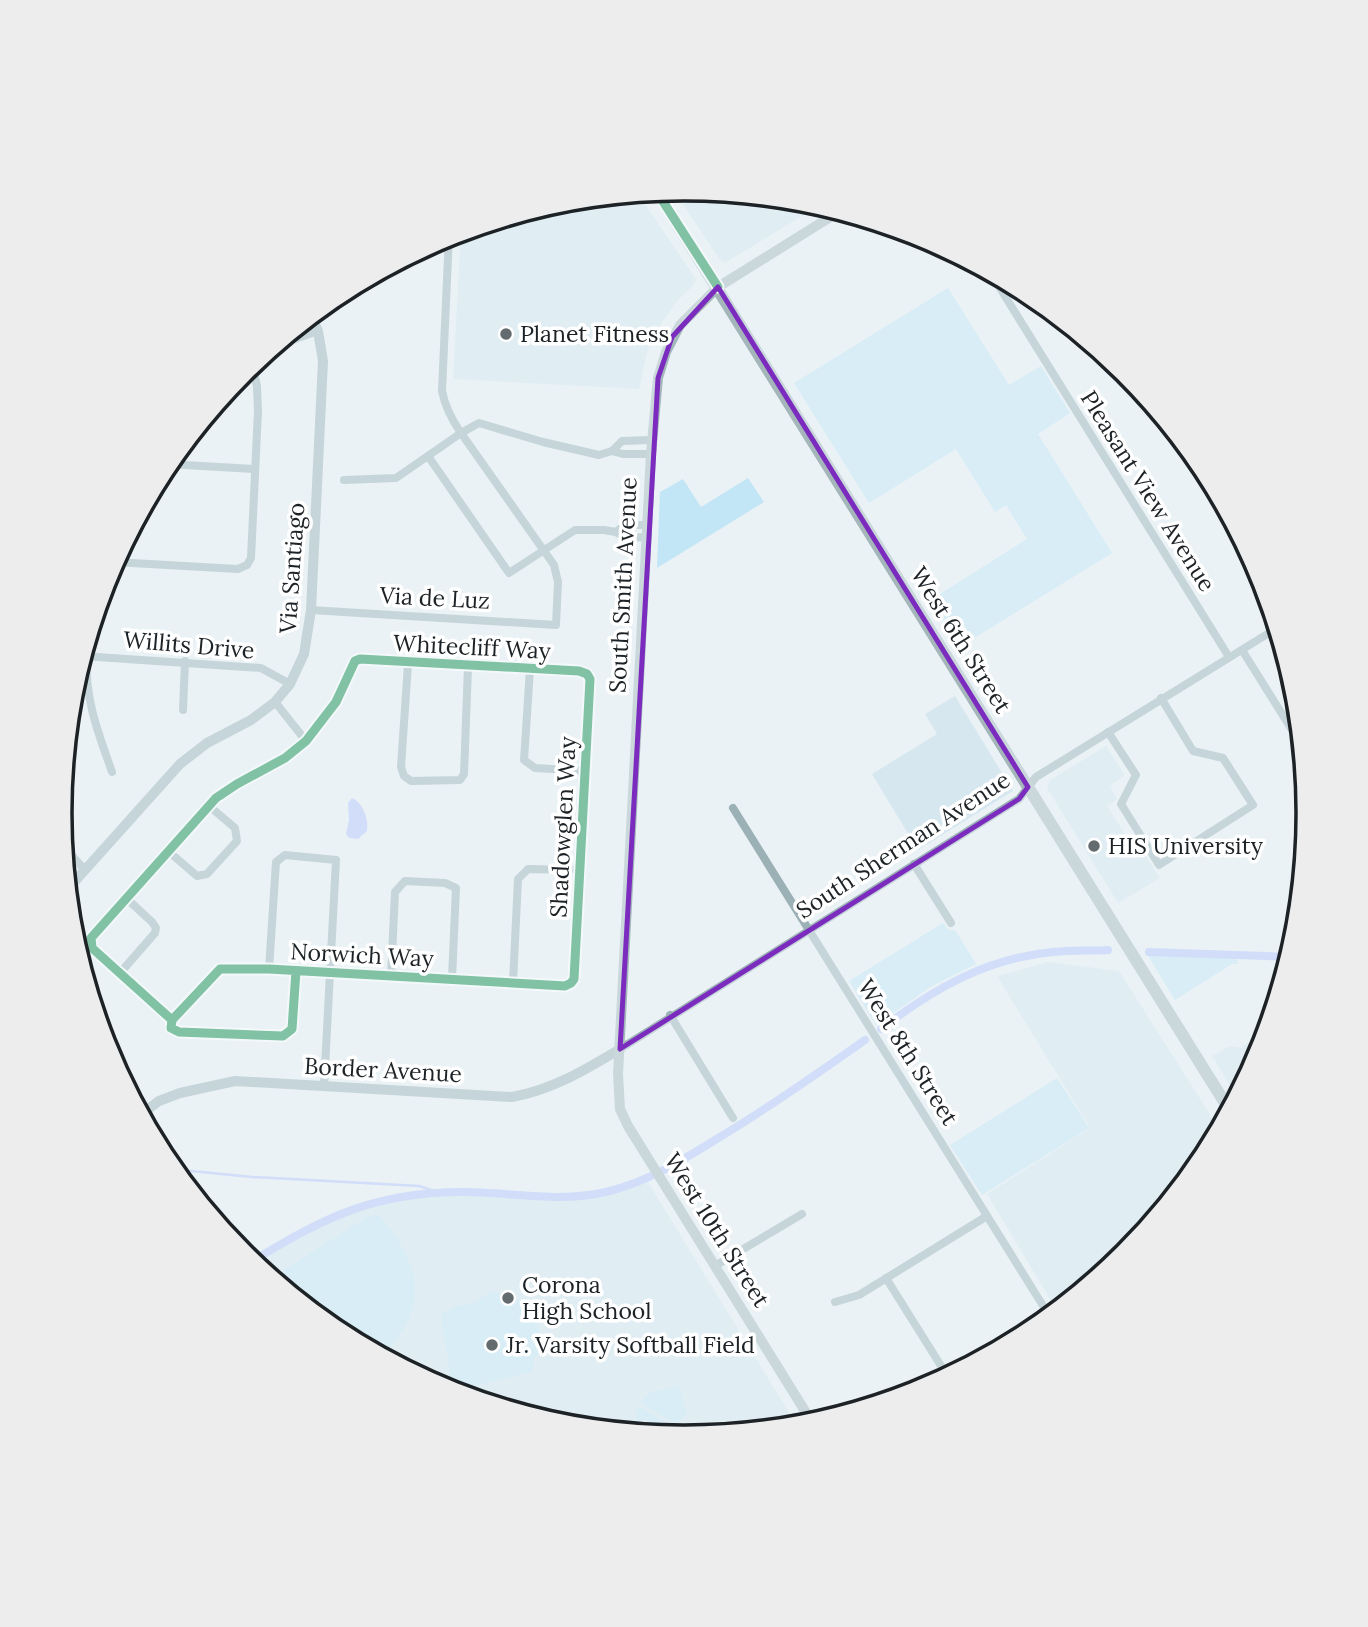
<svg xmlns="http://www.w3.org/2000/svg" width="1368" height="1627" viewBox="0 0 1368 1627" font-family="Lora,serif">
	<rect width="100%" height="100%" fill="#eaf2f6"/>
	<g fill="#d6e7f0">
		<path d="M 684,189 L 806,201 L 820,205 L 725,263 L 720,260 L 679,198 L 675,190 Z"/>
		<path d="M 638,194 L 696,279 L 694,285 L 679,299 L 657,329 L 647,353 L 639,389 L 453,379 L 461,232 L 563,201 Z"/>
		<path d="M 955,696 L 1013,791 L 918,850 L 872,774 L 937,734 L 925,714 Z"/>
		<path d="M 1106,746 L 1125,775 L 1110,786 L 1117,799 L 1107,806 L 1137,853 L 1142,850 L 1160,878 L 1118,903 L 1047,788 L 1050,780 Z"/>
		<path d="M 1048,962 L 1119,971 L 1220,1130 L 1203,1161 L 1125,1255 L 1057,1311 L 987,1194 L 1090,1128 L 997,976 Z"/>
		<path d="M 1248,1043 L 1258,1058 L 1237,1097 L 1212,1056 L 1230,1046 L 1241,1048 Z"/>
		<path d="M 648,1182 L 798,1427 L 684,1438 L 562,1426 L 445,1390 L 337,1333 L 253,1264 L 306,1232 L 332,1220 L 390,1201 L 419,1196 L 463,1194 L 568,1200 L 603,1197 Z"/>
	</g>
	<g fill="#c3e6f7">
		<path d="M 948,288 L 1009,385 L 1041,366 L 1070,413 L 1038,434 L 1112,553 L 958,648 L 929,601 L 1027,539 L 1006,505 L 995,512 L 956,449 L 869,503 L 794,383 Z"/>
		<path d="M 748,478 L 764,502 L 657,568 L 660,492 L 683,479 L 701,507 Z"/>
		<path d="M 943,923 L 948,930 L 955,930 L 976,964 L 932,986 L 876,1025 L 849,981 Z"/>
		<path d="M 1147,954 L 1237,957 L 1238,964 L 1232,964 L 1175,1000 Z"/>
		<path d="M 1057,1078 L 1089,1128 L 982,1195 L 950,1145 Z"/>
		<path d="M 378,1214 C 410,1250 431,1291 399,1335 C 393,1343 388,1351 381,1356 L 337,1333 L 281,1287 L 278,1282 L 281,1272 L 366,1218 Z"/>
		<path d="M 492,1291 L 533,1305 L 540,1335 L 538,1355 L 533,1358 L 533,1371 L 453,1391 L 441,1317 L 444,1312 L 450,1310 L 450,1308 L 476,1302 Z"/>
		<path d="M 678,1386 L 687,1414 L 675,1423 L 641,1403 L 649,1393 Z"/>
		<path d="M 639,1406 L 678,1430 L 676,1437 L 641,1434 L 639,1425 L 645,1425 L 647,1421 L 644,1419 L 638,1423 L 636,1412 Z"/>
	</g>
	<path fill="#b4c4fc" d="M 352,798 C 363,803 369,819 367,831 L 358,839 L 349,838 L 346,834 L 349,820 L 348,803 Z"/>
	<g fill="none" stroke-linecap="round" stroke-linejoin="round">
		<path stroke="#b4c4fc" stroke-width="2.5" d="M 171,1169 L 252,1177 L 419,1186 L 440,1193"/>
		<g stroke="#b4c4fc" stroke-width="8">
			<path d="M 1149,952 L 1290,957"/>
			<path d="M 881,1029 C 933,989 987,958 1053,952 C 1071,950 1090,951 1108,950"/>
			<path d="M 251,1262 C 325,1217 374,1192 463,1192 C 510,1192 560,1203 606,1192 C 648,1182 683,1160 720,1137 C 770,1107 817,1074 865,1040"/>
		</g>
		<g stroke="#9bb1b5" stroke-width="8">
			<path d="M 990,272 L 1229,657"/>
			<path d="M 272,347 L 318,331"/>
			<path d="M 612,451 L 623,454 L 651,454"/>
			<path d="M 428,456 L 509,573 L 575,530 L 604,530 L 616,532 L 626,538 L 647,537"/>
			<path d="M 167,464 L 254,469"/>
			<path d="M 344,480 L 396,478 L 461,433 L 479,423 L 543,442 L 599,455 L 612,451 L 622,441 L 652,440"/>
			<path d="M 616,532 L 625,525 L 647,525"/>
			<path d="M 114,562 L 238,569 L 247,565 L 251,558 L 258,411 L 257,386 L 252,364"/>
			<path d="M 311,610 L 556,625 L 558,582 L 554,565 L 461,433 C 452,420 445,407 442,391 L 449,235"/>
			<path d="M 1242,650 L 1302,746"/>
			<path d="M 82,656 L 261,668 L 290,684"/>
			<path d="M 86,656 C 86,703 97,729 112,772"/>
			<path d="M 408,664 L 401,767 L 404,776 L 411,781 L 460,780 L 464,774 L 468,667"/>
			<path d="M 530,669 L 524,760 L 535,768 L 585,771"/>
			<path d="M 275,702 L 306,741"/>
			<path d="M 183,710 L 185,661"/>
			<path d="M 1108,732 L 1136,775 L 1121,804 L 1159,865 L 1253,805 L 1223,758 L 1193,751 L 1161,698"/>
			<path d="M 733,808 L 1050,1317"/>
			<path d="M 63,846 L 85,870"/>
			<path d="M 168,851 L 197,876 L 207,874 L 237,841 L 235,828 L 208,805"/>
			<path d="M 914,864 L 951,923"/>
			<path d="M 269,969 L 276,862 L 285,855 L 336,860 L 324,1086"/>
			<path d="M 120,973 L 155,933 L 156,928 L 152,922 L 126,898"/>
			<path d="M 391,977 L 395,892 L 405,881 L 445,883 L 456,888 L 452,979"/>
			<path d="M 513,983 L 518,879 L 528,869 L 579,870"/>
			<path d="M 670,1015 L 733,1118"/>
			<path d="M 172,1020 L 220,969 L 269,969 L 565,986 L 571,983 L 574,979 L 590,679 L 587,674 L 579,671 L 360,659 L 355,661 L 336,702 L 306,741 L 285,758 L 237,784 L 216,798 L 91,938 L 92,948 L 172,1020 L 171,1028 L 179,1032 L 283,1036 L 292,1029 L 296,971"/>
			<path d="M 620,1049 L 1019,799 L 1036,777 L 1277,628"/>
			<path d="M 715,1266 L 802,1214"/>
			<path d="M 886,1278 L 948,1377"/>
			<path d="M 835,1302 L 859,1295 L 987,1216"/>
		</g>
		<g stroke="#9bb1b5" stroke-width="10">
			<path d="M 67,890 L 180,764 L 207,743 L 251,720 L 275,702 L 290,684 L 304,654 L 311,610 L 323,361 L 318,331 L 311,316"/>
			<path d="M 140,1115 L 159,1101 L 180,1093 L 235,1081 L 512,1097 C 552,1090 585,1070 620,1049"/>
		</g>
		<path stroke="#a4b8bc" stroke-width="10" d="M 813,1424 L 628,1126 L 620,1109 L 618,1074 L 651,454 L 658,378 L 666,352 L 680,325 L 718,287 L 840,211"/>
		<path stroke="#a4b6ba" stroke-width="12" d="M 657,192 L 1230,1111"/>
		<g stroke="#fff" stroke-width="13">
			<g id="cycleway">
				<path d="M 657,192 L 718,287"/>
				<path d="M 172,1020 L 220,969 L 269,969 L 565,986 L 571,983 L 574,979 L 590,679 L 587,674 L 579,671 L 360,659 L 355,661 L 336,702 L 306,741 L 285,758 L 237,784 L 216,798 L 91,938 L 92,948 L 172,1020 L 171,1028 L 179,1032 L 283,1036 L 292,1029 L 296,971"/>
			</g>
		</g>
		<use href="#cycleway" stroke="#00873e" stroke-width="9"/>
	</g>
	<path d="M0 0H1368V1627H0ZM 718,287 L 1028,787 L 1019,799 L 620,1049 L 658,378 L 672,337 Z" fill="#eaf2f6" fill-opacity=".55" fill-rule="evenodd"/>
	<path fill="none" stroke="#7b2cbf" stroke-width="5" stroke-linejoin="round" d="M 718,287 L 1028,787 L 1019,799 L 620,1049 L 658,378 L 672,337 Z"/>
	<g fill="#646b6e" stroke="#fff" stroke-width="2.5">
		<circle cx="506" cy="334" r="7"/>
		<circle cx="1094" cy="846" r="7"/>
		<circle cx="508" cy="1298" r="7"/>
		<circle cx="492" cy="1345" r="7"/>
	</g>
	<g text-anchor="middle" stroke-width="7" stroke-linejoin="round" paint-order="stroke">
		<g font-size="23" fill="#1c2225" stroke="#fff" text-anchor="start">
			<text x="520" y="342">Planet Fitness</text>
			<text x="1108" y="854">HIS University</text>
			<text x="522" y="1293">Corona<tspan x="522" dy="26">High School</tspan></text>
			<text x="506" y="1353">Jr. Varsity Softball Field</text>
		</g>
		<g font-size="23" fill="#1c2225" stroke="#fff">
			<text transform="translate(1148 491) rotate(58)" y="8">Pleasant View Avenue</text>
			<text transform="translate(292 568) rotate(-86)" y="8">Via Santiago</text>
			<text transform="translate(623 585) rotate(-87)" y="8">South Smith Avenue</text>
			<text transform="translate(435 598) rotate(3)" y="8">Via de Luz</text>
			<text transform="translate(961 640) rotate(58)" y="8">West 6th Street</text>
			<text transform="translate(189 645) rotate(5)" y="8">Willits Drive</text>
			<text transform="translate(472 647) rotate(3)" y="8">Whitecliff Way</text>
			<text transform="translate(563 827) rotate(-87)" y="8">Shadowglen Way</text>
			<text transform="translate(903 845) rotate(-33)" y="8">South Sherman Avenue</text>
			<text transform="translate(362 955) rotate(3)" y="8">Norwich Way</text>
			<text transform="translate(908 1052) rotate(58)" y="8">West 8th Street</text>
			<text transform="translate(383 1070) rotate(3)" y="8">Border Avenue</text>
			<text transform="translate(717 1230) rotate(58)" y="8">West 10th Street</text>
		</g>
	</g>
	<path d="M0 0H1368V1627H0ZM72 813a612 612 0 1 1 1224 0a612 612 0 1 1-1224 0Z" fill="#ededee" fill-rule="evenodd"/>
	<path fill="none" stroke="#1c2225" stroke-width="3.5" d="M72 813a612 612 0 1 1 1224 0a612 612 0 1 1-1224 0Z"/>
</svg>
